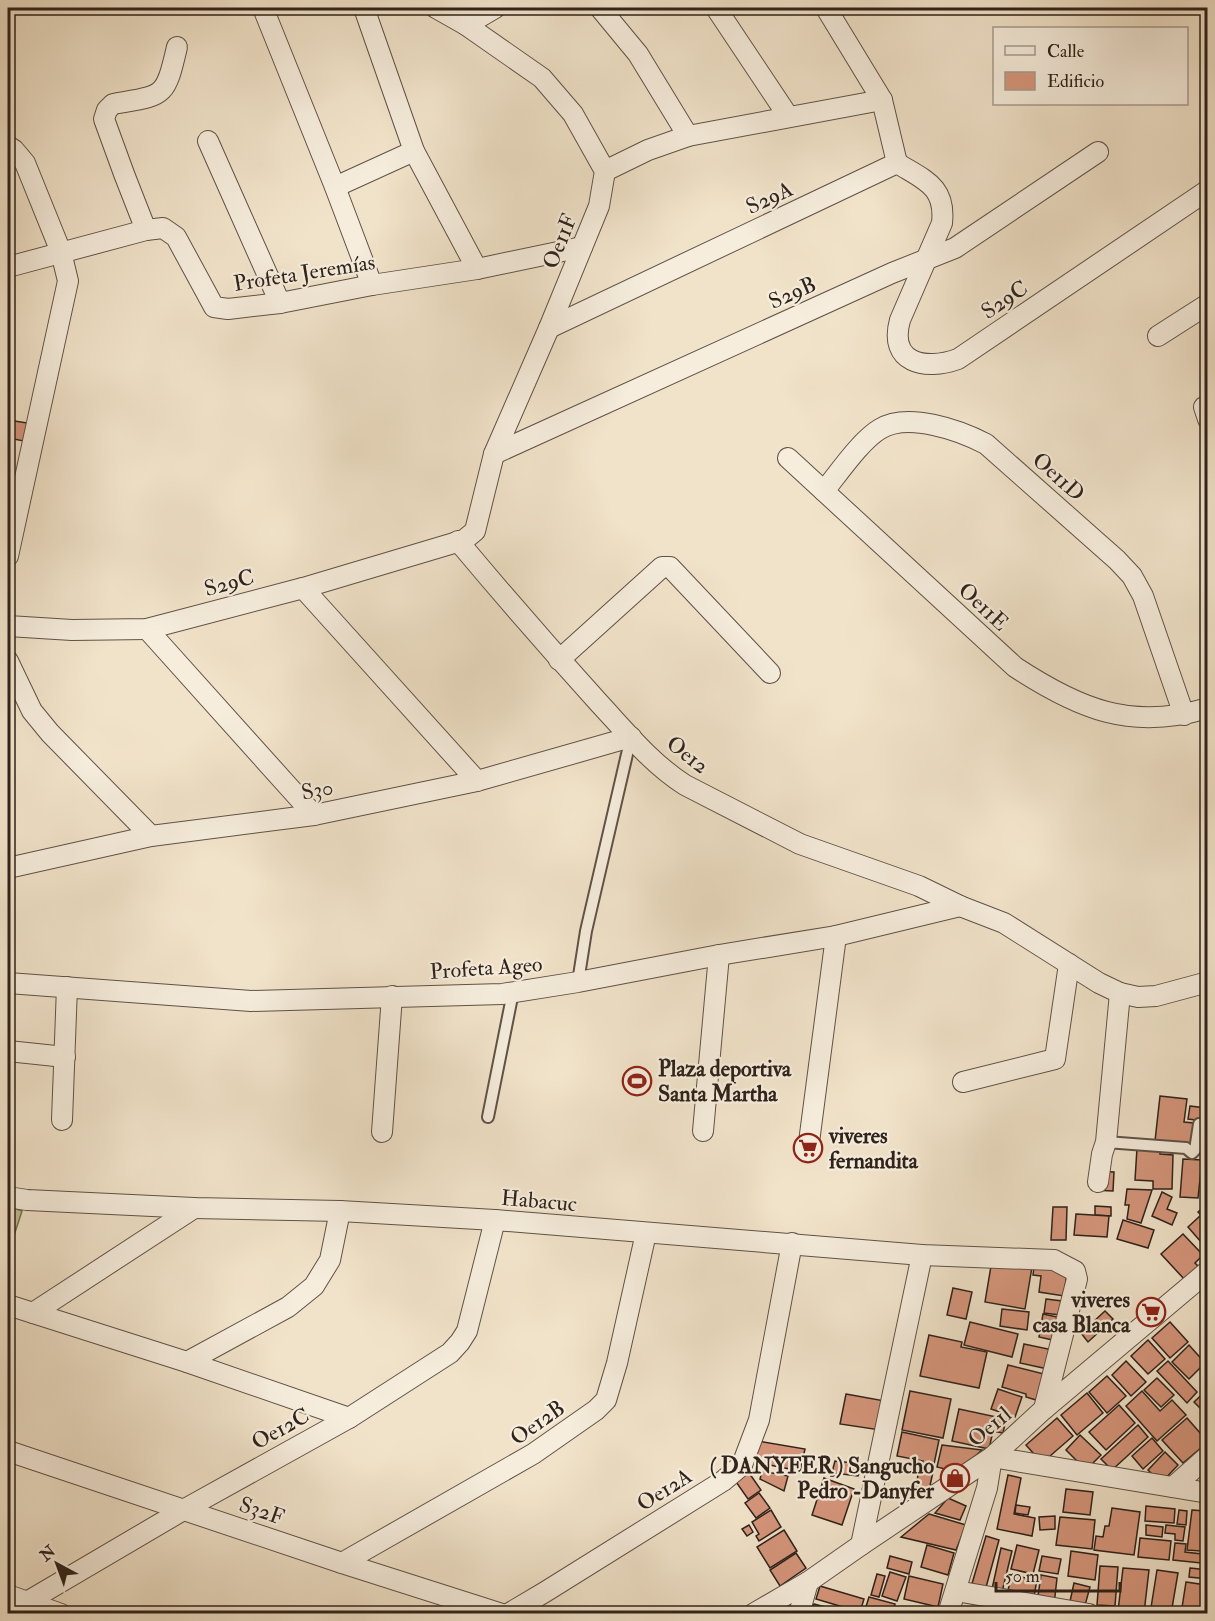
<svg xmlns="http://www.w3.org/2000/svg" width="1215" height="1621" viewBox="0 0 1215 1621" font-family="'IM FELL Double Pica',serif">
	<rect width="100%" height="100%" fill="#f1e3ca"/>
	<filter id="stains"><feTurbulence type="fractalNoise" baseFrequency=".00333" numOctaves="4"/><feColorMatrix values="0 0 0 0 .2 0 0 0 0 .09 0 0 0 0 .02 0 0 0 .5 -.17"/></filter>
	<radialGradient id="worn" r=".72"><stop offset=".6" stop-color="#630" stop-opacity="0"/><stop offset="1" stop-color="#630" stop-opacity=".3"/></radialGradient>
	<path fill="#c0c292" stroke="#777256" stroke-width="1.5" d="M 8,1206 L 22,1211 L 8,1254 Z"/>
	<g fill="#d6967c" stroke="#2e221b" stroke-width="1.5">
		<path d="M 8,420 L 34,424 L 29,442 L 8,438 Z"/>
		<path d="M 1160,1096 L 1187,1099 L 1184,1122 L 1194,1123 L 1191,1145 L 1155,1141 Z"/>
		<path d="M 1190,1106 L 1206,1108 L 1204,1121 L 1188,1119 Z"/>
		<path d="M 1137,1148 L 1160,1148 L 1160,1154 L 1173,1155 L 1172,1189 L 1153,1189 L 1153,1181 L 1135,1180 Z"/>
		<path d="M 1183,1159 L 1202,1160 L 1198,1198 L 1180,1197 Z"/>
		<path d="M 1093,1171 L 1114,1172 L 1113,1191 L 1092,1190 Z"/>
		<path d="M 1127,1189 L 1152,1190 L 1141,1223 L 1127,1219 L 1129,1205 L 1125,1205 Z"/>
		<path d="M 1162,1192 L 1172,1197 L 1167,1209 L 1177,1213 L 1172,1225 L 1152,1216 Z"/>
		<path d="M 1207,1204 L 1208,1204 L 1208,1250 L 1188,1227 L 1201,1215 L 1198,1212 Z"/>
		<path d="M 1095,1206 L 1111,1207 L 1111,1216 L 1095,1215 Z"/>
		<path d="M 1053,1207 L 1067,1207 L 1066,1240 L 1051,1240 Z"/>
		<path d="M 1076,1214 L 1109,1216 L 1107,1237 L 1074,1235 Z"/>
		<path d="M 1123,1220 L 1154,1230 L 1148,1248 L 1117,1239 Z"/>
		<path d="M 1183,1234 L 1203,1255 L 1195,1263 L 1199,1267 L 1185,1280 L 1161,1254 Z"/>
		<path d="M 992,1260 L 1032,1267 L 1025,1309 L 985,1302 Z"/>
		<path d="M 1034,1267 L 1067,1271 L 1064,1296 L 1039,1292 L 1041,1276 L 1033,1275 Z"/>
		<path d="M 953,1288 L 972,1292 L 966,1319 L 947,1315 Z"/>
		<path d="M 1046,1299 L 1062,1301 L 1060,1315 L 1044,1313 Z"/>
		<path d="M 1002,1309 L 1029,1312 L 1027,1330 L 1000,1326 Z"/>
		<path d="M 1105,1311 L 1113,1319 L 1088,1342 L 1081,1333 Z"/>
		<path d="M 1043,1314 L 1062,1318 L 1057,1341 L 1039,1337 Z"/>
		<path d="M 970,1322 L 1018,1334 L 1012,1357 L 964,1345 Z"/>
		<path d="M 1170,1322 L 1188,1342 L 1170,1358 L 1152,1338 Z"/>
		<path d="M 929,1335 L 962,1342 L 961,1347 L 987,1352 L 979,1388 L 920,1376 Z"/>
		<path d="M 1148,1340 L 1165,1359 L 1148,1374 L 1131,1356 Z"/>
		<path d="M 1024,1344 L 1053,1350 L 1048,1369 L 1020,1363 Z"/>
		<path d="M 1189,1345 L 1205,1363 L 1189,1379 L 1172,1362 Z"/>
		<path d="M 1126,1361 L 1146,1382 L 1131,1396 L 1112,1375 Z"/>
		<path d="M 1168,1361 L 1197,1392 L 1187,1403 L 1157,1371 Z"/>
		<path d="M 1008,1365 L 1044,1374 L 1036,1400 L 1026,1397 L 1026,1394 L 1002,1387 Z"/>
		<path d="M 1107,1376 L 1126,1396 L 1107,1413 L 1089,1392 Z"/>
		<path d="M 1157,1378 L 1174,1395 L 1161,1407 L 1144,1390 Z"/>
		<path d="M 998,1389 L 1022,1397 L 1015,1417 L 991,1409 Z"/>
		<path d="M 1208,1389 L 1208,1416 L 1194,1402 Z"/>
		<path d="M 910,1391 L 951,1399 L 943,1438 L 902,1430 Z"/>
		<path d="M 1142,1391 L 1160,1411 L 1172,1400 L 1186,1415 L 1157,1441 L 1126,1406 Z"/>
		<path d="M 1087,1393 L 1103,1413 L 1077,1435 L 1061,1415 Z"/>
		<path d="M 846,1394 L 885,1401 L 880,1430 L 840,1424 Z"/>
		<path d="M 1119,1405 L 1135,1423 L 1106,1450 L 1089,1432 Z"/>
		<path d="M 959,1409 L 1006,1419 L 1003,1433 L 993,1431 L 989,1449 L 952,1441 Z"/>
		<path d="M 1057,1418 L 1073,1436 L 1042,1463 L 1026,1445 Z"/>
		<path d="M 1187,1418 L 1208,1442 L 1183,1463 L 1162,1440 Z"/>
		<path d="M 1138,1425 L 1148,1437 L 1112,1470 L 1101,1459 Z"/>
		<path d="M 902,1432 L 939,1440 L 933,1469 L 921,1467 L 923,1461 L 897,1456 Z"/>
		<path d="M 1080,1435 L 1101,1455 L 1086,1470 L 1066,1450 Z"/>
		<path d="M 1152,1438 L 1163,1451 L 1143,1469 L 1132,1456 Z"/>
		<path d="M 758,1441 L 805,1449 L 800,1471 L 754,1462 Z"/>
		<path d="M 942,1445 L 982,1450 L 957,1472 L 937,1467 Z"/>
		<path d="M 1165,1452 L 1178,1465 L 1161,1483 L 1148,1470 Z"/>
		<path d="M 835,1461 L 863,1464 L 858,1476 L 834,1473 L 834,1476 L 831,1476 Z"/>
		<path d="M 919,1469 L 933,1472 L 929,1490 L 916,1487 Z"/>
		<path d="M 747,1470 L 761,1490 L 748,1499 L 734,1479 Z"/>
		<path d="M 762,1471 L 788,1476 L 784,1491 L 760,1479 Z"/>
		<path d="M 1008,1475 L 1021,1478 L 1014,1514 L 1035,1518 L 1032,1536 L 997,1529 Z"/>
		<path d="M 824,1478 L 854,1489 L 842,1525 L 812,1515 Z"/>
		<path d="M 1066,1489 L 1093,1492 L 1090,1515 L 1063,1512 Z"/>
		<path d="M 759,1493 L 770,1508 L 756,1518 L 745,1503 Z"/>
		<path d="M 948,1498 L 966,1506 L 960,1520 L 935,1513 Z"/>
		<path d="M 1016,1505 L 1030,1507 L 1028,1515 L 1015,1513 Z"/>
		<path d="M 1146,1506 L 1175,1509 L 1174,1523 L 1145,1521 Z"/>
		<path d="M 1112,1508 L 1140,1512 L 1134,1555 L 1094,1550 L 1096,1536 L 1103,1537 L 1105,1526 L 1109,1526 Z"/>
		<path d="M 771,1510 L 781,1527 L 759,1541 L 756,1536 L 759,1534 L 752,1522 Z"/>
		<path d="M 1179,1510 L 1187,1511 L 1186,1525 L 1177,1524 Z"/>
		<path d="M 1192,1510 L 1205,1511 L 1201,1551 L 1187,1550 Z"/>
		<path d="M 929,1514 L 966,1525 L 956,1550 L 901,1537 Z"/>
		<path d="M 1055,1516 L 1055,1529 L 1040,1530 L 1039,1517 Z"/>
		<path d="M 1060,1517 L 1095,1520 L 1092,1549 L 1056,1545 Z"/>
		<path d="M 749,1525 L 753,1532 L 747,1536 L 742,1529 Z"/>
		<path d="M 1146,1525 L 1163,1527 L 1162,1537 L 1146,1535 Z"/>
		<path d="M 1166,1525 L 1185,1527 L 1183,1541 L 1175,1540 L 1175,1534 L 1165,1533 Z"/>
		<path d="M 784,1530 L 797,1551 L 770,1568 L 757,1547 Z"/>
		<path d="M 986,1536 L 999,1540 L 985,1591 L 971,1587 Z"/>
		<path d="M 1140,1538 L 1171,1541 L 1169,1560 L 1138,1557 Z"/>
		<path d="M 1175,1543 L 1186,1544 L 1185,1552 L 1202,1554 L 1201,1563 L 1173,1560 Z"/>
		<path d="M 927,1545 L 954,1553 L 948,1575 L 921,1567 Z"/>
		<path d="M 1017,1545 L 1039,1550 L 1033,1574 L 1011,1569 Z"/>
		<path d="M 1001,1548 L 1012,1551 L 1002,1592 L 992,1589 Z"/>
		<path d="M 1071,1551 L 1098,1555 L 1095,1580 L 1068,1576 Z"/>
		<path d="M 796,1553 L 806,1568 L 780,1586 L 770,1570 Z"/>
		<path d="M 890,1556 L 912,1562 L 909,1574 L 887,1568 Z"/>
		<path d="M 1042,1556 L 1061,1559 L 1058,1574 L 1039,1571 Z"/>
		<path d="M 1100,1566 L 1118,1567 L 1115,1606 L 1097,1605 Z"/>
		<path d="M 1123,1568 L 1149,1570 L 1144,1613 L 1118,1611 Z"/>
		<path d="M 1190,1568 L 1208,1570 L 1208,1579 L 1189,1577 Z"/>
		<path d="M 1157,1570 L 1178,1573 L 1171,1614 L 1150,1614 Z"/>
		<path d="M 890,1572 L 906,1577 L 897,1601 L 882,1596 Z"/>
		<path d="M 877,1574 L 885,1576 L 879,1597 L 871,1595 Z"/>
		<path d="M 1011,1575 L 1037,1580 L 1034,1596 L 1008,1591 Z"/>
		<path d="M 1041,1575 L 1057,1578 L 1054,1605 L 1037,1603 Z"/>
		<path d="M 909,1576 L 943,1584 L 938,1607 L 904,1599 Z"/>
		<path d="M 1186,1582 L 1206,1585 L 1202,1614 L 1181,1614 Z"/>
		<path d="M 1074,1583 L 1090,1587 L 1084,1609 L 1069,1606 Z"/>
		<path d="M 820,1586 L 864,1599 L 860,1612 L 816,1599 Z"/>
		<path d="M 869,1597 L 895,1604 L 893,1614 L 864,1613 Z"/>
		<path d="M 814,1604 L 848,1613 L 811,1614 Z"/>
		<path d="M 926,1607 L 938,1609 L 937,1614 L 925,1614 Z"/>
	</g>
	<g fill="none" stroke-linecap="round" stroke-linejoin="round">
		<g stroke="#5f5247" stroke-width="14">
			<g id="service">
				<path d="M 578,982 L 586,931 L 631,737"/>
				<path d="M 488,1117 L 513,992"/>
				<path d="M 1106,1142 L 1186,1148 L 1192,1153 L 1195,1150 L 1199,1124"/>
			</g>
		</g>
		<g stroke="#5f5247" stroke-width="22">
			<g id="minor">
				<path d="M 263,8 L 335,187 L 372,285"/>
				<path d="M 364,8 L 414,151 L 477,269"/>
				<path d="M 600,8 L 638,54 L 688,136"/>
				<path d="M 716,8 L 788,116"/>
				<path d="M 826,8 L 882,100 L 897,163"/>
				<path d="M 466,25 L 495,8"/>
				<path d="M 208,141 L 280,303"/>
				<path d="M 8,146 L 14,150 L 25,163 L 61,252 L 68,281 L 8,556"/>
				<path d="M 605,171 L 648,150 L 688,136 L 882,100"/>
				<path d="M 335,187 L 414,151"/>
				<path d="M 146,230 C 131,193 117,156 104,119 L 107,110 L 113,104 C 164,95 165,99 177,47"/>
				<path d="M 8,267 L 146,230 L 163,228 L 176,237 L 214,307 L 228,309 L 280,303 L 372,285 L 477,269 L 582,247"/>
				<path d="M 549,328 L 897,163 C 924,180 946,186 942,223 L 900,320 C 888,363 925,371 958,359 L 1208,190"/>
				<path d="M 1158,336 L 1208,304"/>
				<path d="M 1204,407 L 1208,419"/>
				<path d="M 494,454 L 892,273 L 955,248 L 1098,152"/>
				<path d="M 788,458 L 1015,667 C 1079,709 1131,731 1208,708"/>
				<path d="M 824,491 C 838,474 861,440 880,429 C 908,412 959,430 986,444 L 1117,560 L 1132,576 L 1143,596 L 1184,715"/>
				<path d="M 458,541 C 504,596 551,650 599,703 C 626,732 652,764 685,785 L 800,844 L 919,886 L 960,906 L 1004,923 L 1099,983 L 1120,993 L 1138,997 L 1156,996 L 1208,982"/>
				<path d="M 303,588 L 477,781"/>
				<path d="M 8,626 L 72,630 L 147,629 L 303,588 L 464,540 L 475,531 L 494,454 L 549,328 L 599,206 L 605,171 L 573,114 L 542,78 L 466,25 L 436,8"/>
				<path d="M 147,629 L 314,815"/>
				<path d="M 559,660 L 662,567 L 670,567 L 770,673"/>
				<path d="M 8,661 L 32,711 L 50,733 L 151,836"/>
				<path d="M 8,868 L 151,836 L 314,815 L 477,781 L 631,737"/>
				<path d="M 8,983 L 251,1001 L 502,994 L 578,982 L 719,955 L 836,936 L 960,906"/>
				<path d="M 8,1051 L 65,1057"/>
				<path d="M 963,1082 L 1055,1059 L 1069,964"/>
				<path d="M 62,1120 L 67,987"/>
				<path d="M 703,1131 L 719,955"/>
				<path d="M 382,1132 L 392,996"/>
				<path d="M 809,1142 L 836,936"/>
				<path d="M 1098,1182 L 1102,1154 L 1106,1142 L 1120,993"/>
				<path d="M 8,1197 L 27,1200 L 194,1208 L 340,1211 L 495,1220 L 922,1255 L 1054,1260 L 1075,1271 L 1077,1279 L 1044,1409"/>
				<path d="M 8,1305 L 187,1362 L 349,1418"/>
				<path d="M 33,1313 L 194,1208"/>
				<path d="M 187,1362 L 288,1307 L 314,1286 L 330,1260 L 340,1211"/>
				<path d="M 8,1451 L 342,1563 L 502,1614"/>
				<path d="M 1173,1487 L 1208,1456"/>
				<path d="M 861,1545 L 922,1255"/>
				<path d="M 342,1563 L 533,1454 L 596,1410 L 606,1400 L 617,1363 L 646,1233"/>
				<path d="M 956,1591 L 1089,1614"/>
				<path d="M 8,1595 L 61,1614"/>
				<path d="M 8,1613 L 185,1509 L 349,1418 L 450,1353 L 460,1342 L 467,1331 L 495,1220"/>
				<path d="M 508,1614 L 545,1592 L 723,1481 L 742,1465 L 759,1420 L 792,1243"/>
				<path d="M 753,1614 L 808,1582 L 861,1545 L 992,1457 L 1044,1409 L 1208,1271"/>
				<path d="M 799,1614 L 808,1582"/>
				<path d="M 948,1614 L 987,1488 L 992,1457 L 1208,1493"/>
			</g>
		</g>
		<use href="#service" stroke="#f6eddd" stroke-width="10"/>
		<use href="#minor" stroke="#f6eddd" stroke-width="20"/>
	</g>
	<defs>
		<g id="stadium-ring" transform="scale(1.5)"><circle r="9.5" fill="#f6eddd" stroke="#8f2418" stroke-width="1.5"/><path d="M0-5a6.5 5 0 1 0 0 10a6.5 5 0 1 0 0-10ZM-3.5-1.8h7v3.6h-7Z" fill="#8f2418"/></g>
		<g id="supermarket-ring" transform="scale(1.5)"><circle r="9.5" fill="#f6eddd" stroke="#8f2418" stroke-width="1.5"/><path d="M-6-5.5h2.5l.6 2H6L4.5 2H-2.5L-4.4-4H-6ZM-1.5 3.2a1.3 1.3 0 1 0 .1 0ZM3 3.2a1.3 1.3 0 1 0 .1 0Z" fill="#8f2418"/></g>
		<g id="shop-ring" transform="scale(1.5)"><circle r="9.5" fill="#f6eddd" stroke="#8f2418" stroke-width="1.5"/><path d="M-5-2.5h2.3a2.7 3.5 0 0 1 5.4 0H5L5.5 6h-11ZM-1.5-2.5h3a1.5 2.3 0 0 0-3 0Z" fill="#8f2418"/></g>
	</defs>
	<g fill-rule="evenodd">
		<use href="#stadium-ring" x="637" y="1081"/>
		<use href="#supermarket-ring" x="808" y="1148"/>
		<use href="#supermarket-ring" x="1151" y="1312"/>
		<use href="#shop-ring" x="955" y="1478"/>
	</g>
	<g text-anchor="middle" stroke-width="4.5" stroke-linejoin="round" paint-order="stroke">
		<g font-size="22" fill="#2e221b" stroke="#f6eddd">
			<text transform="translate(769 197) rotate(-25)" y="8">S29A</text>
			<text transform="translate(559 241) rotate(-68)" y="8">Oe11F</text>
			<text transform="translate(304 272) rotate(-9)" y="8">Profeta Jeremías</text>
			<text transform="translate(792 292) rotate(-24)" y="8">S29B</text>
			<text transform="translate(1004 299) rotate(-34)" y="8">S29C</text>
			<text transform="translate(1059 476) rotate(42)" y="8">Oe11D</text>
			<text transform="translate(229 582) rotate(-15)" y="8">S29C</text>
			<text transform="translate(984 606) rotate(43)" y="8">Oe11E</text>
			<text transform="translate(688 754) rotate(38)" y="8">Oe12</text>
			<text transform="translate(317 789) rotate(-10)" y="8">S30</text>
			<text transform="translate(486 967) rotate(-4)" y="8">Profeta Ageo</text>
			<text transform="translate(539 1200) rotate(5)" y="8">Habacuc</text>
			<text transform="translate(537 1422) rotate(-35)" y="8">Oe12B</text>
			<text transform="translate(989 1426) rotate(-40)" y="8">Oe11l</text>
			<text transform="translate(280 1428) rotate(-29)" y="8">Oe12C</text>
			<text transform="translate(664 1489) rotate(-32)" y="8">Oe12A</text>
			<text transform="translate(262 1510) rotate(19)" y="8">S32F</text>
		</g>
		<g font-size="22" font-weight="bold" fill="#2e221b" stroke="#f6eddd" text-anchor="start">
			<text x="658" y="1076">Plaza deportiva<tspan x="658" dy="25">Santa Martha</tspan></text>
			<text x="829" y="1143">viveres<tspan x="829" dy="25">fernandita</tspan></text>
			<text x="1130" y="1307" text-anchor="end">viveres<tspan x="1130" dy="25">casa Blanca</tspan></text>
			<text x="934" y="1473" text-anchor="end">( DANYFER ) Sangucho<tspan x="934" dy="25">Pedro -Danyfer</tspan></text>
		</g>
	</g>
	<rect width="1215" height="1621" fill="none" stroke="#f1e3ca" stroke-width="30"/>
	<rect x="9" y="9" width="1197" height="1603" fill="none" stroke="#2e221b" stroke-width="3"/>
	<rect x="15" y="15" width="1185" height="1591" fill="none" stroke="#2e221b" stroke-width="1.5"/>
	<rect x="993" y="27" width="195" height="78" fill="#f6eddd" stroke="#a69c8f" stroke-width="1.5"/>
	<rect x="1005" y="46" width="30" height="9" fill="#f6eddd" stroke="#a69c8f" stroke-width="1.5"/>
	<text x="1047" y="57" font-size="18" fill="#2e221b">Calle</text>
	<rect x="1005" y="72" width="30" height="18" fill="#d6967c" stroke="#a69c8f" stroke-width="1.5"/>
	<text x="1047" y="87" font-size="18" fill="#2e221b">Edificio</text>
	<g transform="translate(57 1564) rotate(319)" stroke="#f6eddd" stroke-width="4.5" paint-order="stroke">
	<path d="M0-4.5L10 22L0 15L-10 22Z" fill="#2e221b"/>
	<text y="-9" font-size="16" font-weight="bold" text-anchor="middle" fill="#2e221b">N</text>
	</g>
	<path d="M996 1582v9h124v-9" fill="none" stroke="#2e221b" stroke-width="3"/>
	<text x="1005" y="1582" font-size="18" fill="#2e221b" stroke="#f6eddd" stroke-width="4.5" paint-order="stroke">50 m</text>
	<rect width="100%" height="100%" filter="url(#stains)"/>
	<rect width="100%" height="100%" fill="url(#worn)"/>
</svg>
